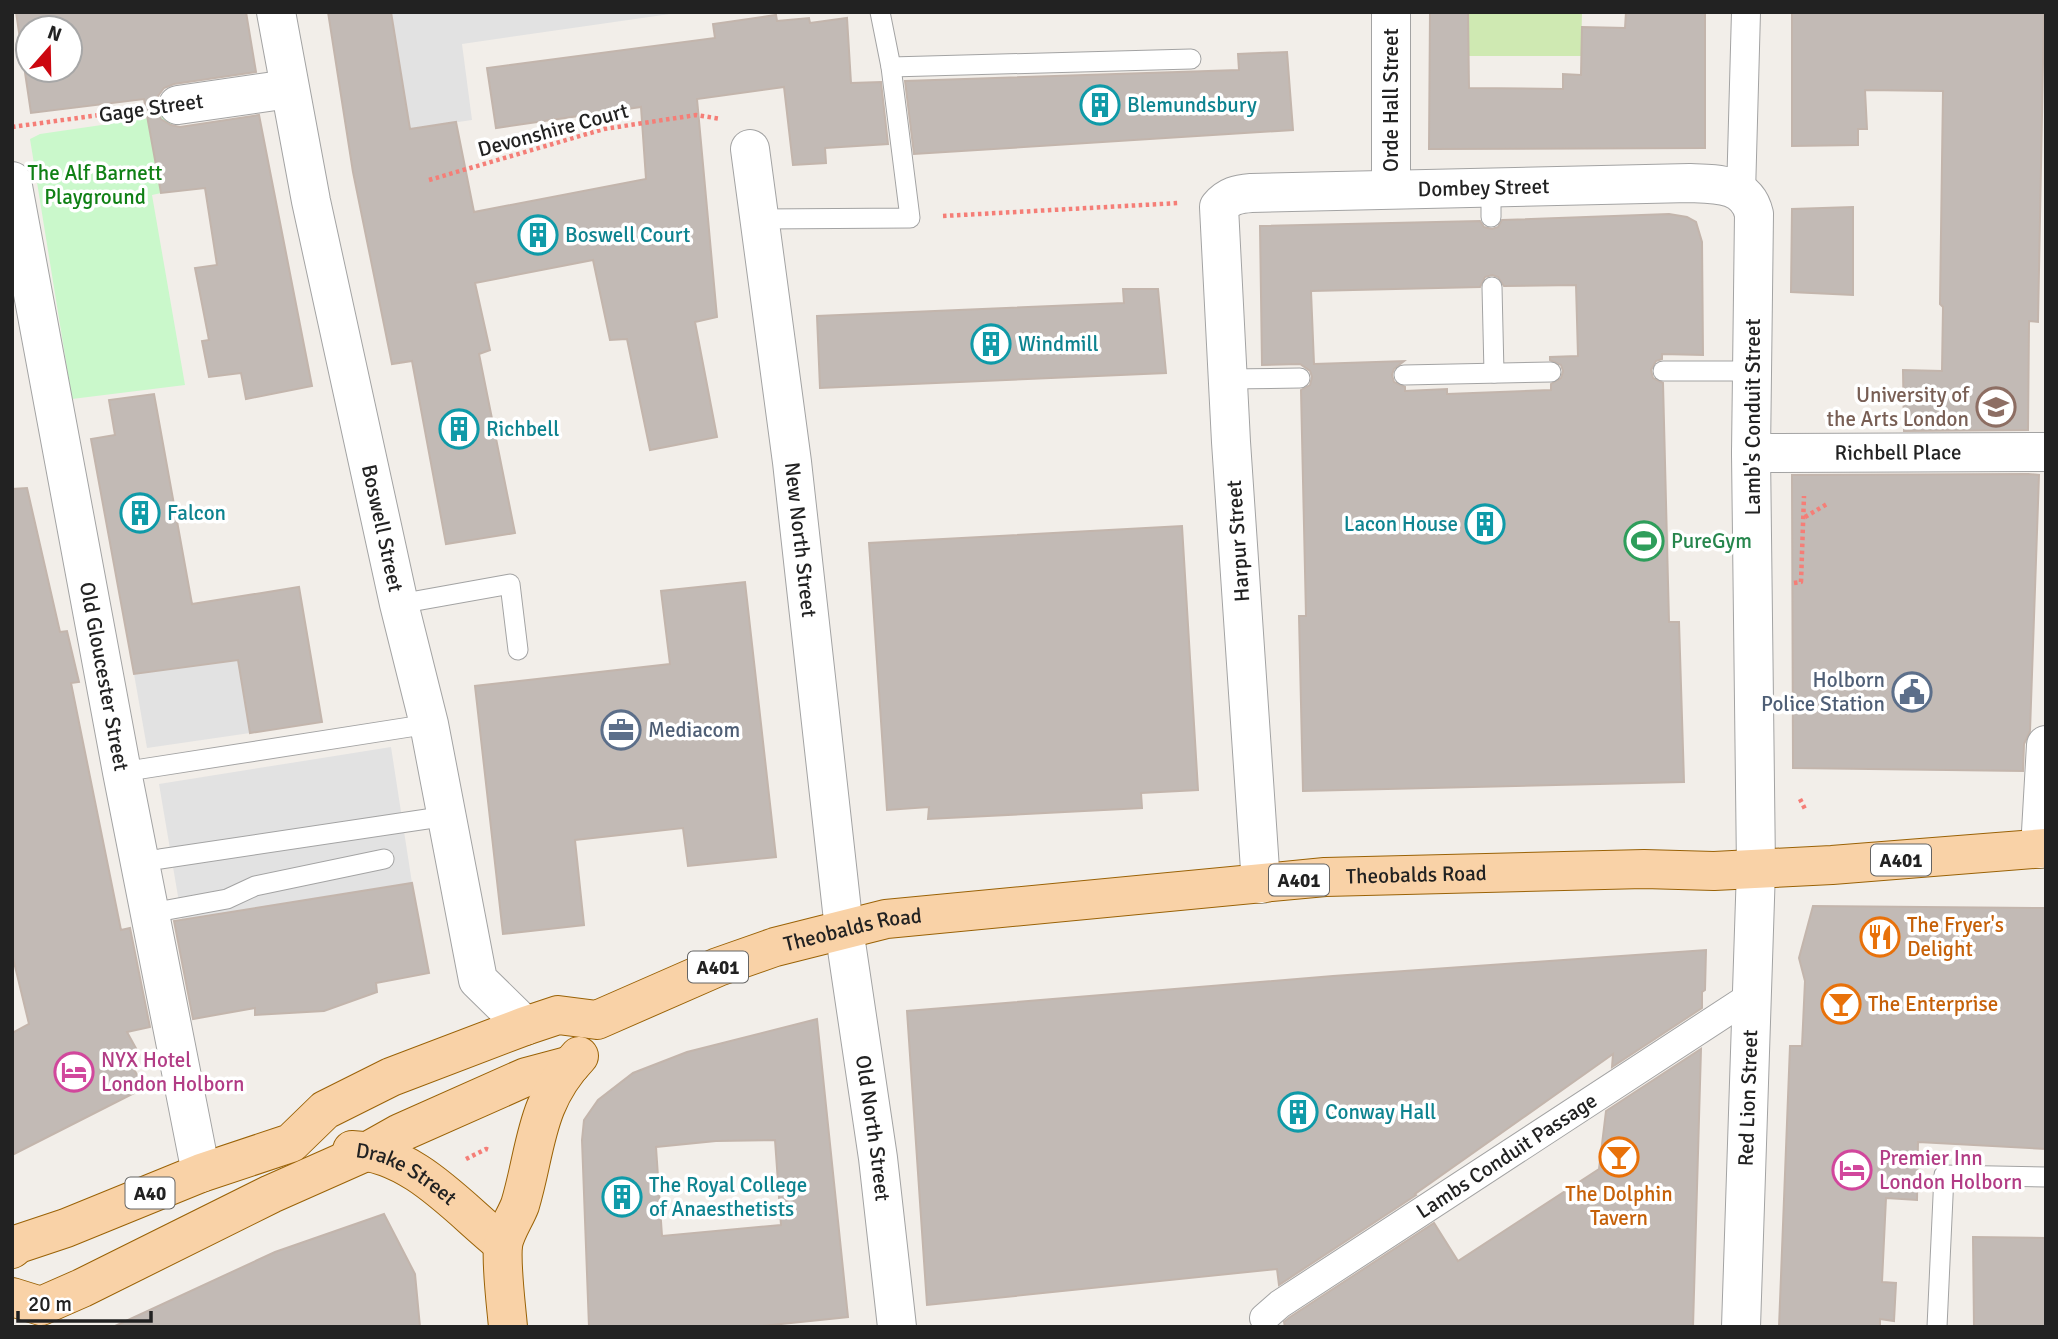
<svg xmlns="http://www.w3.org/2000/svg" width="2058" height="1339" viewBox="0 0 2058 1339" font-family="Signika,sans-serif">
	<rect width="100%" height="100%" fill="#f2eee9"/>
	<path fill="#cfe9b2" d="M 1468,12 L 1582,12 L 1581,56 L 1468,56 Z"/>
	<path fill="#caf8cb" d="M 170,115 L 176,151 L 161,193 L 152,195 L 185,385 L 72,399 L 30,139 L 40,134 Z"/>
	<g fill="#e2e2e2">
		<path d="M 391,12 L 684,12 L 462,44 L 472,120 L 410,129 Z"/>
		<path d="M 238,660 L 250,733 L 147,748 L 134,674 Z"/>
		<path d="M 391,747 L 412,883 L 182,920 L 159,784 Z"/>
	</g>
	<g fill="#c2bab5" stroke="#c3b5ac" stroke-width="2" fill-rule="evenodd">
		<path d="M 16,12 L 246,12 L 256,72 L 174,84 L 164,88 L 158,96 L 157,109 L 161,119 L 171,125 L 180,127 L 259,115 L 312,386 L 246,399 L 241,373 L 209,377 L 202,341 L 209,340 L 195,268 L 217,265 L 205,188 L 161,193 L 144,99 L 31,113 ZM 28,28 L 70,28 L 70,70 L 28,70 Z"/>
		<path d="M 328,12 L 391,12 L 410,129 L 456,122 L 474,212 L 646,179 L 641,107 L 496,128 L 487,68 L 715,38 L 713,24 L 776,15 L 777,21 L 809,18 L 810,23 L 847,18 L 851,83 L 881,82 L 888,144 L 825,148 L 826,163 L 793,165 L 784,87 L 697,99 L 717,317 L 695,322 L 717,437 L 650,450 L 627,339 L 610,340 L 593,260 L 475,283 L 490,350 L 479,354 L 515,533 L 446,544 L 412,361 L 392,364 L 353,172 Z"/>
		<path d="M 1430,12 L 1468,12 L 1469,88 L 1563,89 L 1563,74 L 1581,75 L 1582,27 L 1625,28 L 1626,12 L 1705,12 L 1705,148 L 1429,149 Z"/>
		<path d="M 1792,12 L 2044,12 L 2038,322 L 2029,321 L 2028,430 L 1904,431 L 1903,370 L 1942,371 L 1943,307 L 1940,304 L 1943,91 L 1865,90 L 1867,129 L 1858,129 L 1858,145 L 1792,146 Z"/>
		<path d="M 1287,52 L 1293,130 L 914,154 L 905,81 L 1239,70 L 1238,54 Z"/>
		<path d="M 1853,207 L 1853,295 L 1791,292 L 1792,209 Z"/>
		<path d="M 1669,214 L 1687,217 L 1696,222 L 1702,242 L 1703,355 L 1662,354 L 1662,359 L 1656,361 L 1651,370 L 1653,378 L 1663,383 L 1669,622 L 1679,622 L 1684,782 L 1303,791 L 1299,616 L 1306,616 L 1301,390 L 1310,385 L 1312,377 L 1310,371 L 1300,364 L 1262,365 L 1260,226 L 1480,221 L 1484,227 L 1492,229 L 1498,227 L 1502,220 ZM 1492,275 L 1498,277 L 1504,286 L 1576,285 L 1578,356 L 1550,357 L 1550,360 L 1561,365 L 1563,371 L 1561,378 L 1551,384 L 1551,390 L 1447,394 L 1447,389 L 1405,391 L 1405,387 L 1394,382 L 1392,375 L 1394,369 L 1404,361 L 1314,364 L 1311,291 L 1480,287 L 1485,277 Z"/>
		<path d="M 1123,289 L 1158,289 L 1166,373 L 820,388 L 817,316 L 1124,303 Z"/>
		<path d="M 154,394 L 192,604 L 299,587 L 322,722 L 250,733 L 238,660 L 134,674 L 91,439 L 115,435 L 109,400 Z"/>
		<path d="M 2028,474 L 2039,475 L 2030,731 L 2024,744 L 2023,771 L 1793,768 L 1792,475 Z"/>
		<path d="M 27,488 L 60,632 L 67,631 L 79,682 L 71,683 L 121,930 L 130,928 L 150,1027 L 127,1032 L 138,1052 L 127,1056 L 144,1088 L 12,1155 L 12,1033 L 29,1024 L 12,954 L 12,489 Z"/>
		<path d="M 1182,526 L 1198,790 L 1141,793 L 1142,808 L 928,819 L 929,807 L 887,810 L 869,543 Z"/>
		<path d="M 745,582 L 776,857 L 688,866 L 683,828 L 575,840 L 584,925 L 503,934 L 475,686 L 670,664 L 661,591 Z"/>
		<path d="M 412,883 L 429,973 L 376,983 L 377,992 L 324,1011 L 255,1015 L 255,1008 L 193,1019 L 174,921 Z"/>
		<path d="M 1813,906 L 2046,908 L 2046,1149 L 1918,1142 L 1917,1200 L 1886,1198 L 1882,1282 L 1896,1283 L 1894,1321 L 1880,1319 L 1880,1327 L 1779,1327 L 1790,1046 L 1802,1046 L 1805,981 L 1799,958 Z"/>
		<path d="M 1706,950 L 1705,990 L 1702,992 L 1702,1008 L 1612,1067 L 1613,1054 L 1415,1194 L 1416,1195 L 1279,1285 L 1277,1269 L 927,1305 L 907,1011 L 1333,976 Z"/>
		<path d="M 817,1019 L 848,1317 L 752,1327 L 589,1327 L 582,1140 L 584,1120 L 598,1100 L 633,1073 L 687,1052 ZM 775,1140 L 781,1225 L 662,1236 L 656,1147 L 716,1141 Z"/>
		<path d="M 1701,1049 L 1693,1327 L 1285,1327 L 1284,1322 L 1290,1317 L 1434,1223 L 1458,1261 L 1599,1169 L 1606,1111 Z"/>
		<path d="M 384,1214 L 415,1274 L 420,1327 L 113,1327 L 275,1252 Z"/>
		<path d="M 1973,1237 L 2046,1238 L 2046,1327 L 1974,1327 Z"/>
	</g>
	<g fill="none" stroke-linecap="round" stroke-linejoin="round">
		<g stroke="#a3a3a3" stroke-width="21">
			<g id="service">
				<path d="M 891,67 L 1191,59"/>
				<path d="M 1491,186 L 1491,217"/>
				<path d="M 758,219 L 910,218 L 891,67 L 880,12"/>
				<path d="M 1492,287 L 1494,373"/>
				<path d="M 1663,371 L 1753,371"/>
				<path d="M 1404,375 L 1551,372"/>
				<path d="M 1227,379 L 1300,378"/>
				<path d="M 399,604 L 510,584 L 518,650"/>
				<path d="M 122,772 L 429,724"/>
				<path d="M 141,860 L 160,859 L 447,816"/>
				<path d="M 151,913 L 227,899 L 255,886 L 384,859"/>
				<path d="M 1937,1327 L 1944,1175 L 2046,1177"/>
			</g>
		</g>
		<g stroke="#a3a3a3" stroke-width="30">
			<g id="pedestrian">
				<path d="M 1741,193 L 1746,12"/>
				<path id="s1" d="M 1264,1318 L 1280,1304 L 1751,996"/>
			</g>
		</g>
		<g stroke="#a3a3a3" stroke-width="40">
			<g id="minor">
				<path id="s2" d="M 276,12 L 311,201 L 399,604 L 429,724 L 478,980 L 525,1026"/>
				<path d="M 178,105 L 289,89"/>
				<path id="s3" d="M 750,149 L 792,462 L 844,929 L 878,1158 L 897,1327"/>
				<path id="s4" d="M 12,181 L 122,772 L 201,1173"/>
				<path d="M 1391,188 L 1391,12"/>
				<path id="s5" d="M 1751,453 L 2046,452"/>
				<path d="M 2040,849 L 2046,745"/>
				<path id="s6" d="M 1261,884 L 1231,442 L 1219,207 C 1228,196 1238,194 1251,193 L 1690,183 C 1716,184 1747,183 1754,214 L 1751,453 L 1756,869 L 1741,1327"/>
			</g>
		</g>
		<g stroke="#9a6206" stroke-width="40">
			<g id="primary">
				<path id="s7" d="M 352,1150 C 414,1153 458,1208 503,1244"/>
				<path id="s8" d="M 12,1249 L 18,1244 L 66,1228 L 201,1173 L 291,1143 L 325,1110 L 391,1077 L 525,1026 L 558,1015 L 597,1020 L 718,967 L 775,947 L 886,919 L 1325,877 L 1644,869 L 1714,871 L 1832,865 L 2046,848"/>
				<path d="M 12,1297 L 41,1306 L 82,1288 L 271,1194 L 368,1151 L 400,1133 L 526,1077 L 571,1065"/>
				<path d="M 508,1327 C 506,1304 501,1266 503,1245 C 505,1232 515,1218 520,1205 C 537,1148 534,1103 579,1056"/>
			</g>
		</g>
		<g stroke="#f57e77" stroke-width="4.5" stroke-dasharray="3.5 3.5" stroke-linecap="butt">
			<path d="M 12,127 L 136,110"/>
			<path d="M 429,180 L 604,129 L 696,115 L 721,119"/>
			<path d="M 943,216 L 1179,203"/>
			<path d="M 1805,517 L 1827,504"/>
			<path d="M 1794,583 L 1801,582 L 1804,496"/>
			<path d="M 1800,799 L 1806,811"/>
			<path d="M 466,1159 L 486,1149 L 489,1150"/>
		</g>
		<use href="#service" stroke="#fff" stroke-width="19"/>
		<use href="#pedestrian" stroke="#fff" stroke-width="28"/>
		<use href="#minor" stroke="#fff" stroke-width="38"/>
		<use href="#primary" stroke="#f9d2a7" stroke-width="38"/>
	</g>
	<defs>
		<g id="building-ring" transform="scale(2.0125)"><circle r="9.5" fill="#fff" stroke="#0f9aa8" stroke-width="1.5"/><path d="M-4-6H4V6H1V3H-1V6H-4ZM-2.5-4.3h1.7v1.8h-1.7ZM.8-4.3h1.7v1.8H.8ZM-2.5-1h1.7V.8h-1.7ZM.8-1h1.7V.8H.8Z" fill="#0f9aa8"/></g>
		<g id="university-ring" transform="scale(2.0125)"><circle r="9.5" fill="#fff" stroke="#8d6e63" stroke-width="1.5"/><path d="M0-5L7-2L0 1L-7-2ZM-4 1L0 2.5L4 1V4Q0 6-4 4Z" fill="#8d6e63"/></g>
		<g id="stadium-ring" transform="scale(2.0125)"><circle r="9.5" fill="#fff" stroke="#2e9e5b" stroke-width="1.5"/><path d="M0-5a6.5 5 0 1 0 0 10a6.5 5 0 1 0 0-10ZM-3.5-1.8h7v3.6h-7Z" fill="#2e9e5b"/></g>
		<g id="civic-ring" transform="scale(2.0125)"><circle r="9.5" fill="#fff" stroke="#5c6f8a" stroke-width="1.5"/><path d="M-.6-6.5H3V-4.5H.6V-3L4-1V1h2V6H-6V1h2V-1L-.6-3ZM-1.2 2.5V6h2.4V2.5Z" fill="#5c6f8a"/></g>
		<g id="office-ring" transform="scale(2.0125)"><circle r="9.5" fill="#fff" stroke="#5c6f8a" stroke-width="1.5"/><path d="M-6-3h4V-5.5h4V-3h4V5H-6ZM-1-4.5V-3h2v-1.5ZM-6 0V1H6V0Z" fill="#5c6f8a"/></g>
		<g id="restaurant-ring" transform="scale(2.0125)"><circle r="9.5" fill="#fff" stroke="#e8710a" stroke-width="1.5"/><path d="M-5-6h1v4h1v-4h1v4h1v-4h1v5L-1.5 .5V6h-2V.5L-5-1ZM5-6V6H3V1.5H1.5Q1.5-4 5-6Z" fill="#e8710a"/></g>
		<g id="bar-ring" transform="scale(2.0125)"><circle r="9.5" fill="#fff" stroke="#e8710a" stroke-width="1.5"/><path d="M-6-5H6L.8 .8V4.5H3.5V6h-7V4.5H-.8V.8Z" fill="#e8710a"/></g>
		<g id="hotel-ring" transform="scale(2.0125)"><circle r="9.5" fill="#fff" stroke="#d1479c" stroke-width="1.5"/><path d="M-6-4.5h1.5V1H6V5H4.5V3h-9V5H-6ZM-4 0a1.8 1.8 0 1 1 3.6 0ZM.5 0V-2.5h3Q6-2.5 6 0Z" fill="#d1479c"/></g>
	</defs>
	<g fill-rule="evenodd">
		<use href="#building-ring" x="1100" y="105"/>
		<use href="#building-ring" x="538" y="235"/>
		<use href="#building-ring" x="991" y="344"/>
		<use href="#university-ring" x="1996" y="407"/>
		<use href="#building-ring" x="459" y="429"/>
		<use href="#building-ring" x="140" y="513"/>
		<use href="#building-ring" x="1485" y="524"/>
		<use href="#stadium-ring" x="1644" y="541"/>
		<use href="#civic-ring" x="1912" y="692"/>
		<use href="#office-ring" x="621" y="730"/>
		<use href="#restaurant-ring" x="1880" y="937"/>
		<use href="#bar-ring" x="1841" y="1004"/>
		<use href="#hotel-ring" x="74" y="1072"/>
		<use href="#building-ring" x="1298" y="1112"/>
		<use href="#bar-ring" x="1619" y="1157"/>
		<use href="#hotel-ring" x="1852" y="1170"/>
		<use href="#building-ring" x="622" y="1197"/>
	</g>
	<g text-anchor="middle" stroke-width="7" stroke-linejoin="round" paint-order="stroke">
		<g fill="#fff" stroke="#646464" stroke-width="2">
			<rect x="1871" y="844.5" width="60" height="31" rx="5"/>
			<rect x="1269" y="864.5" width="60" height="31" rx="5"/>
			<rect x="688" y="951.5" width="60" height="31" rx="5"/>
			<rect x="125.5" y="1177.5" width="49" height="31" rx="5"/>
		</g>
		<g font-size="19" font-weight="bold" fill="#222">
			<text x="1901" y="867">A401</text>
			<text x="1299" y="887">A401</text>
			<text x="718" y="974">A401</text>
			<text x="150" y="1200">A40</text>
		</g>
		<g font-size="21" fill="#222" stroke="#fff">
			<text transform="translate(1391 100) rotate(-90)" y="7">Orde Hall Street</text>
			<text transform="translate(151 108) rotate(-8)" y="7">Gage Street</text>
			<text transform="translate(553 130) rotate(-15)" y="7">Devonshire Court</text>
			<text dy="7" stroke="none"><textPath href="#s6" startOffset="947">Dombey Street</textPath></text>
			<text transform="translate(1753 417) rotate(-90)" y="7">Lamb's Conduit Street</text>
			<text dy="7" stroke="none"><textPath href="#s5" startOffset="147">Richbell Place</textPath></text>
			<text dy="7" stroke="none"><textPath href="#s2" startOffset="527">Boswell Street</textPath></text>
			<text dy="7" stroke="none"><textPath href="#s3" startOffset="394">New North Street</textPath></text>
			<text transform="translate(1238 541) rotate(-94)" y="7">Harpur Street</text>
			<text dy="7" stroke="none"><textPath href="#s4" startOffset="504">Old Gloucester Street</textPath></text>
			<text dy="7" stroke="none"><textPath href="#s8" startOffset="1477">Theobalds Road</textPath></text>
			<text dy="7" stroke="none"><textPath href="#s8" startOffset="910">Theobalds Road</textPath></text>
			<text transform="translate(1748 1098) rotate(-88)" y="7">Red Lion Street</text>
			<text dy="7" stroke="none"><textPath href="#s3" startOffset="987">Old North Street</textPath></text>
			<text dy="7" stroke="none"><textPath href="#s1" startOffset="292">Lambs Conduit Passage</textPath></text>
			<text dy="7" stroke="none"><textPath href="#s7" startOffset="60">Drake Street</textPath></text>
		</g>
		<g font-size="21" fill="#0d838f" stroke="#fff" text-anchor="start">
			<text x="1127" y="112">Blemundsbury</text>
			<text x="565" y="242">Boswell Court</text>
			<text x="1018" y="351">Windmill</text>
			<text x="486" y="436">Richbell</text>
			<text x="167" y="520">Falcon</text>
			<text x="1458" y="531" text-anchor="end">Lacon House</text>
			<text x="1325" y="1119">Conway Hall</text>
			<text x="649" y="1192">The Royal College<tspan x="649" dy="24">of Anaesthetists</tspan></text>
		</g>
		<g font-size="21" fill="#108015" stroke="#fff">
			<text x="95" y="180">The Alf Barnett<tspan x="95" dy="24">Playground</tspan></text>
		</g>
		<g font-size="21" fill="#785e54" stroke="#fff" text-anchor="end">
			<text x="1969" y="402">University of<tspan x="1969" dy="24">the Arts London</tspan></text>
		</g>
		<g font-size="21" fill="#27864d" stroke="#fff" text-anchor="start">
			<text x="1671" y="548">PureGym</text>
		</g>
		<g font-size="21" fill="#4e5e75" stroke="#fff" text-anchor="end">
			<text x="1885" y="687">Holborn<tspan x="1885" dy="24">Police Station</tspan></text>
			<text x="648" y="737" text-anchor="start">Mediacom</text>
		</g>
		<g font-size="21" fill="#c56008" stroke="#fff" text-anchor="start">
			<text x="1907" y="932">The Fryer's<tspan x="1907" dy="24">Delight</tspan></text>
			<text x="1868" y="1011">The Enterprise</text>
			<text x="1619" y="1201" text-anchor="middle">The Dolphin<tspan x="1619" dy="24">Tavern</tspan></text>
		</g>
		<g font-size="21" fill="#b23c85" stroke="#fff" text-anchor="start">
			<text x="101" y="1067">NYX Hotel<tspan x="101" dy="24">London Holborn</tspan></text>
			<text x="1879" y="1165">Premier Inn<tspan x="1879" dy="24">London Holborn</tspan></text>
		</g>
	</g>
	<rect width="2058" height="1339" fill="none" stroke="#222222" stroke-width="28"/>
	<g transform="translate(49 49) rotate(20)"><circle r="33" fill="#ffffff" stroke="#a7a7a7" stroke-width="2"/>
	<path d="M0-5L12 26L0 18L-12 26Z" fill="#cc0710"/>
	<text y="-10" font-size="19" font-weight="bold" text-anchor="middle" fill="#222222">N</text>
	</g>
	<path d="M18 1311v10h133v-10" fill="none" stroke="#222222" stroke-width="3.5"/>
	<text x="28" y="1311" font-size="21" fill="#222222" stroke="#ffffff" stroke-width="5" paint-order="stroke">20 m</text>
</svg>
